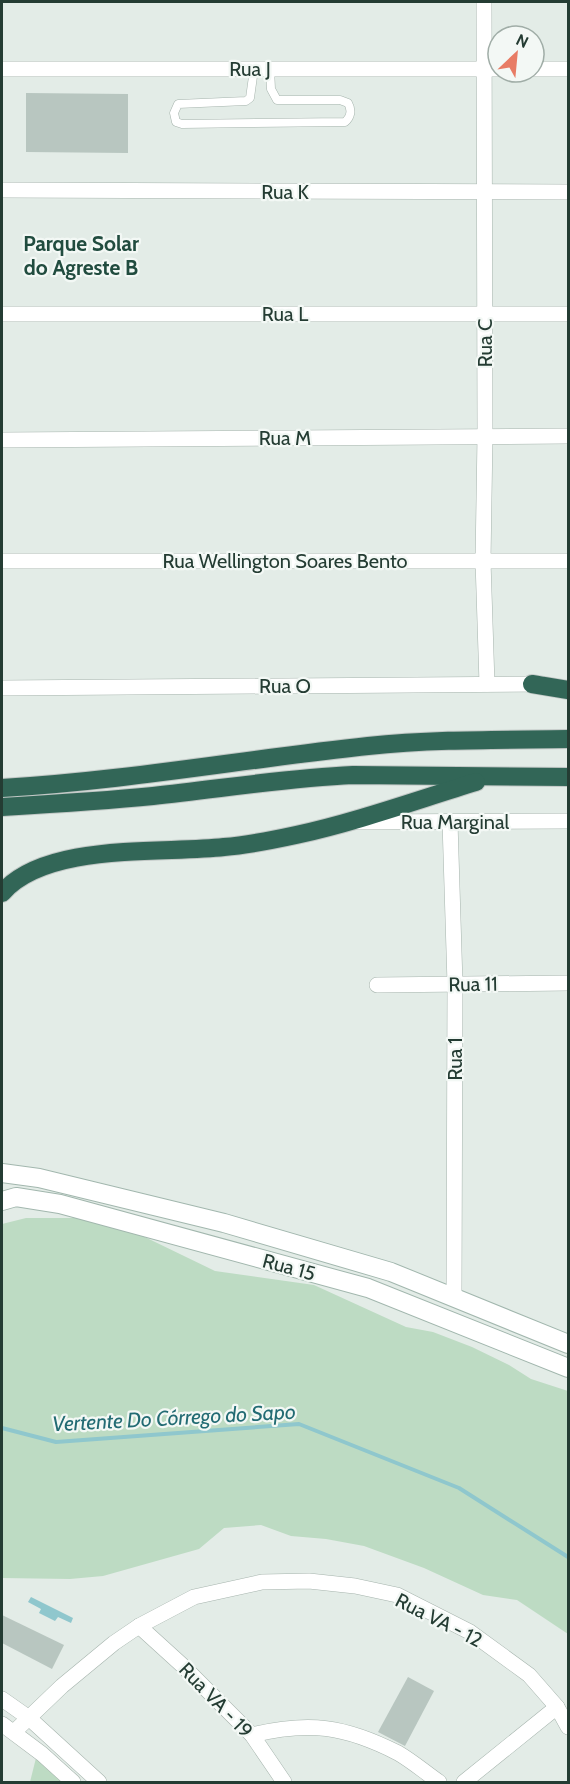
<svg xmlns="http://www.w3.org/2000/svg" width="570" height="1784" viewBox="0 0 570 1784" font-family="Cabin,sans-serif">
	<rect width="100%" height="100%" fill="#e3ece7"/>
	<g fill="#bddbc3">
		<path d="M 26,1218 L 86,1218 L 120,1225 L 215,1271 L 314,1285 L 406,1327 L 433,1332 L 472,1347 L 509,1365 L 531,1379 L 568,1391 L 568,1634 L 517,1600 L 483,1595 L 424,1568 L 364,1546 L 326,1539 L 291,1536 L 261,1525 L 224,1528 L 199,1549 L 103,1576 L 70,1579 L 2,1578 L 2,1224 Z"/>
		<path d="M 36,1758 L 64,1782 L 30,1782 Z"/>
	</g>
	<path fill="#8fc7cd" d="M 31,1597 L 73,1618 L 71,1623 L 58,1617 L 55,1621 L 39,1613 L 41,1609 L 28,1602 Z"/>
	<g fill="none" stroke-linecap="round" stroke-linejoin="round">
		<path stroke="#8fc7cd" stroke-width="4" d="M 2,1428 L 56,1442 L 299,1424 L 459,1488 L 568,1557"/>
	</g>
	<g fill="#b8c6c0">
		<path d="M 26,93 L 128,94 L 128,153 L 26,152 Z"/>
		<path d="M 2,1615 L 64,1645 L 52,1669 L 2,1643 Z"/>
		<path d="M 408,1677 L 434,1691 L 405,1746 L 378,1732 Z"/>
	</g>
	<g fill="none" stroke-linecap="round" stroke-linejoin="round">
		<g stroke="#a6b4ad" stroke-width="9">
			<path id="lane" d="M 254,69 L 250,98 L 246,101 L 178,104 L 174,113 L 176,122 L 182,124 L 345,122 C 351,117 352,110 348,103 L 340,100 L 277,100 L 271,89 L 270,69"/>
		</g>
		<g stroke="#a6b4ad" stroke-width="16">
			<g id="street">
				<path d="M 484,2 L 485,436 L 483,561 L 487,684"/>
				<path d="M 2,69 L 498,69"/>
				<path d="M 534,69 L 568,69"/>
				<path d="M 2,190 L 568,192"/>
				<path d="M 2,314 L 568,314"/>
				<path d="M 2,440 L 568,436"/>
				<path d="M 2,561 L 568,561"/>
				<path d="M 2,688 L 542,684"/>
				<path d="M 359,822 L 568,821"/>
				<path d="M 450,822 L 455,984 L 454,1296"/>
				<path d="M 377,985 L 568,983"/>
				<path d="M 139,1626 L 183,1666 L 252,1735 L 284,1782"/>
				<path d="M 2,1699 L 29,1718 L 99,1782"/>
				<path d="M 2,1724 L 42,1754 L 73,1782"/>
				<path d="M 14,1732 L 62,1686 L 114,1643 L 139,1626 L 194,1597 L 262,1582 L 309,1581 L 355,1586 L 397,1595 L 470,1632 L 529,1675 L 557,1707 L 568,1727"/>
				<path d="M 252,1735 C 309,1721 345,1726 398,1753 C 412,1761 426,1773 439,1782"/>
				<path d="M 464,1782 L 557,1707"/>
			</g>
		</g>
		<g stroke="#a2b7ae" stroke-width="20">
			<g id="secondary">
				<path d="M 2,1173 L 39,1178 L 224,1223 L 391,1272 L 568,1344"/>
				<path d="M 2,1201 L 16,1197 L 60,1204 L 368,1288 L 568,1368"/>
			</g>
		</g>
		<g stroke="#c2c8c6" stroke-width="20">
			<g id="highway">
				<path d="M 532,684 L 568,690"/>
				<path d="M 2,788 C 124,781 246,759 368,746 C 435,739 502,740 568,739"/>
				<path d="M 2,807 C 52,804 102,801 153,796 C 220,789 285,778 353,775 L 568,777"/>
				<path d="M 2,893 C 46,842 162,854 224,847 C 248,845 273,840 296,835 C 356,822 417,800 476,782"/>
			</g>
		</g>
		<use href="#lane" stroke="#fff" stroke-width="8"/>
		<use href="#street" stroke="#fff" stroke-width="15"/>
		<use href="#secondary" stroke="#fff" stroke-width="18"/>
		<use href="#highway" stroke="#326657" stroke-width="18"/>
	</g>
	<g text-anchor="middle" stroke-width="4.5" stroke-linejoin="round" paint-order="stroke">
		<g font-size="20" fill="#243c33" stroke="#f3f8f5">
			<text x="250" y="76">Rua J</text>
			<text x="285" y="199">Rua K</text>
			<text x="285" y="321">Rua L</text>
			<text transform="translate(485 343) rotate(-90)" y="7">Rua C</text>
			<text x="285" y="445">Rua M</text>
			<text x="285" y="568">Rua Wellington Soares Bento</text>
			<text x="285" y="693">Rua O</text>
			<text x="455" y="829">Rua Marginal</text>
			<text transform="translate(473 984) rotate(-1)" y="7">Rua 11</text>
			<text transform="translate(455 1059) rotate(-90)" y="7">Rua 1</text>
			<text transform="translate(289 1267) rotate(15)" y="7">Rua 15</text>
			<text transform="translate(439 1620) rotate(27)" y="7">Rua VA - 12</text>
			<text transform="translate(216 1700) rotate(46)" y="7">Rua VA - 19</text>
		</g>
		<g font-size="21" font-weight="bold" fill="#214c3f" stroke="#f3f8f5">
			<text x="81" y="251">Parque Solar<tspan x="81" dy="24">do Agreste B</tspan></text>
		</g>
		<g font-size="21" font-style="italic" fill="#226b73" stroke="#f3f8f5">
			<text transform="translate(174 1418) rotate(-3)" y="7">Vertente Do Córrego do Sapo</text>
		</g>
	</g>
	<rect width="570" height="1784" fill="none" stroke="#243c33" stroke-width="6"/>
	<g transform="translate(516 54) rotate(26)"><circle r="28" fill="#f3f8f5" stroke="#a0ada7" stroke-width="1.5"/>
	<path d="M0-4.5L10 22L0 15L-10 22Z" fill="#e87c65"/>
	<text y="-9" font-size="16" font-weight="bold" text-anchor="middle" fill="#243c33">N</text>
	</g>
</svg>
